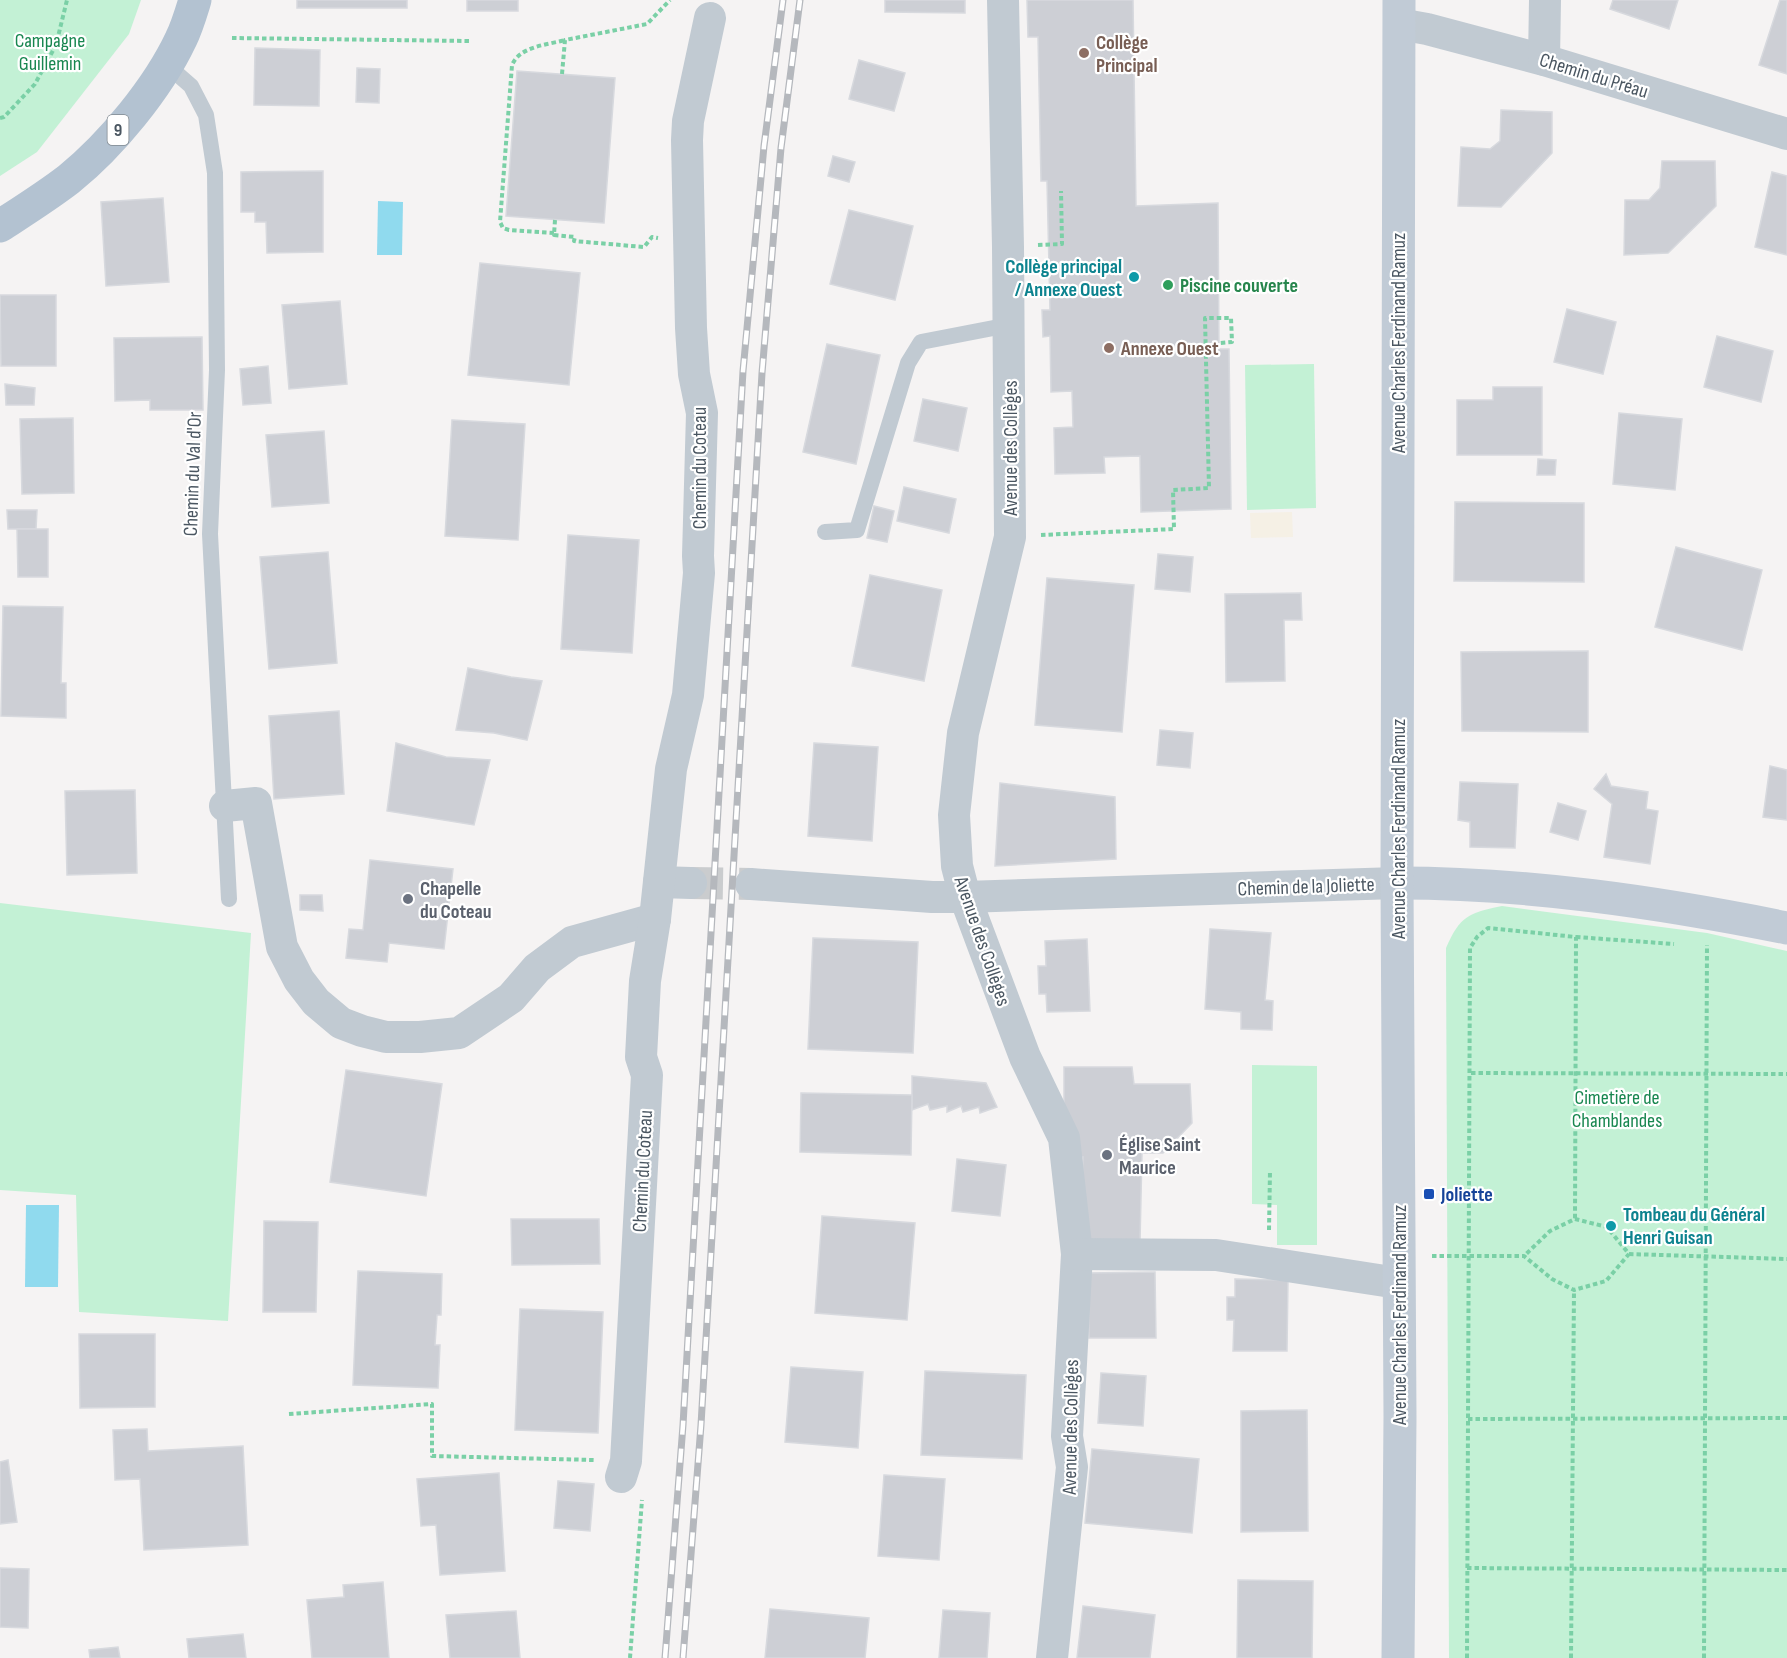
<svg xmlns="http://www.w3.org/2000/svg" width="1787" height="1658" viewBox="0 0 1787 1658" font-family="'Sofia Sans Condensed',sans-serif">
	<rect width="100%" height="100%" fill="#f5f3f3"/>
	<g fill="#c3f1d5">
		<path d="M 0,0 L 141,0 L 129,34 L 37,152 L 0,176 Z"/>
		<path d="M 1314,364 L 1316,508 L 1247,510 L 1245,365 Z"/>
		<path d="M 0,903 L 251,933 L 228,1321 L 79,1312 L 76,1195 L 0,1190 Z"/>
		<path d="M 1502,906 L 1707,933 L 1787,951 L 1787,1658 L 1449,1658 L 1446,948 C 1460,916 1468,913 1502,906 Z"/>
		<path d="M 1252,1065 L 1317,1066 L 1317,1245 L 1277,1245 L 1277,1205 L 1252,1204 Z"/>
	</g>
	<path fill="#f5f0e5" d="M 1292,512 L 1293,537 L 1251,538 L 1250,513 Z"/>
	<g fill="#90daee">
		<path d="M 378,201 L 403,202 L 402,255 L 377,255 Z"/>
		<path d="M 26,1205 L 59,1205 L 58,1287 L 25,1287 Z"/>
	</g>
	<g fill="#cdcfd5" stroke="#d7d9de" stroke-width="1.5">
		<rect x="297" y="0" width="110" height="8"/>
		<rect x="467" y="0" width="51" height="11"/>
		<path d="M 885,0 L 965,0 L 965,13 L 885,12 Z"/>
		<path d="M 1027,0 L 1133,0 L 1136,206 L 1218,203 L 1219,349 L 1229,349 L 1231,509 L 1141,512 L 1140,456 L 1104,457 L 1105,473 L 1055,474 L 1054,428 L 1073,427 L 1072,391 L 1051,392 L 1050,336 L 1043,337 L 1042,310 L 1050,310 L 1047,181 L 1041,181 L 1038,37 L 1028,37 Z"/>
		<path d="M 1613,0 L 1678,0 L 1669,29 L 1610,9 Z"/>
		<path d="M 1780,0 L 1787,0 L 1787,74 L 1759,65 Z"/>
		<path d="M 255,48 L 320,50 L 319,106 L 254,105 Z"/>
		<path d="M 859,60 L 905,73 L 894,111 L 849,99 Z"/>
		<path d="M 357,68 L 380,69 L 379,103 L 356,102 Z"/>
		<path d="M 517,71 L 615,78 L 604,223 L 506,216 Z"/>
		<path d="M 1501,110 L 1552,112 L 1552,153 L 1501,207 L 1458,206 L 1461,147 L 1490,149 L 1500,141 Z"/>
		<path d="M 833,156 L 855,162 L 849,182 L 828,176 Z"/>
		<path d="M 1662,161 L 1715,161 L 1716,206 L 1668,253 L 1624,255 L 1625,200 L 1649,200 L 1660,188 Z"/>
		<path d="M 323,171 L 323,252 L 267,253 L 266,222 L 255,222 L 255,212 L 241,212 L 241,172 Z"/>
		<path d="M 1772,172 L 1787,176 L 1787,255 L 1755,247 Z"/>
		<path d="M 163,198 L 169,282 L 106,286 L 101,202 Z"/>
		<path d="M 849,210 L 913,226 L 895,300 L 830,284 Z"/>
		<path d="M 480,263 L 580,273 L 569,385 L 468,375 Z"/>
		<path d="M 0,295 L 56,295 L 56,366 L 1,366 Z"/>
		<path d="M 340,301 L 347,384 L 289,389 L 282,305 Z"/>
		<path d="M 1567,309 L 1616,322 L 1603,374 L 1554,362 Z"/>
		<path d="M 1717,336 L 1773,351 L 1761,402 L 1704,387 Z"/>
		<path d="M 202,337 L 203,410 L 150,410 L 150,400 L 115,401 L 114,338 Z"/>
		<path d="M 827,344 L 880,355 L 856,464 L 803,452 Z"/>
		<path d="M 268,366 L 271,403 L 243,405 L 240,369 Z"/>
		<path d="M 5,384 L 35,388 L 34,405 L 6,405 Z"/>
		<path d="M 1493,387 L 1542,387 L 1542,455 L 1457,455 L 1457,400 L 1493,400 Z"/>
		<path d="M 923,399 L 967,408 L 958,451 L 914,441 Z"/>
		<path d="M 1619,413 L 1682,419 L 1675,490 L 1613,484 Z"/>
		<path d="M 73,418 L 74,493 L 22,494 L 20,419 Z"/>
		<path d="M 452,420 L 525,424 L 518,540 L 445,536 Z"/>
		<path d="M 324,431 L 329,503 L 272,507 L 266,435 Z"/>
		<path d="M 1538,459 L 1556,460 L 1555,475 L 1537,475 Z"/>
		<path d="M 904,487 L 956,499 L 949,533 L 897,521 Z"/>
		<path d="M 1455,502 L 1584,503 L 1584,582 L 1454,581 Z"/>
		<path d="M 874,506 L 894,511 L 887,542 L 867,538 Z"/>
		<path d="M 7,510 L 37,510 L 36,529 L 8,529 Z"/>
		<path d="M 17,529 L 48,529 L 48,577 L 18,577 Z"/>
		<path d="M 568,535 L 639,540 L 632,653 L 561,649 Z"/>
		<path d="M 1676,547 L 1762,570 L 1742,650 L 1655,627 Z"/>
		<path d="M 328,552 L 337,663 L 269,669 L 260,557 Z"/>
		<path d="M 1158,554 L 1193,557 L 1190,592 L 1155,589 Z"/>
		<path d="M 870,575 L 942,590 L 924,681 L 852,666 Z"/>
		<path d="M 1047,578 L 1134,585 L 1122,732 L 1035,725 Z"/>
		<path d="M 1301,593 L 1302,620 L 1284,620 L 1285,681 L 1226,682 L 1225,594 Z"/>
		<path d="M 3,606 L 63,607 L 61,683 L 66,683 L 66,718 L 1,716 Z"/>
		<path d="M 1588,651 L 1588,732 L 1462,731 L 1461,652 Z"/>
		<path d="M 468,668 L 511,677 L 542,681 L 527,740 L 494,733 L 456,730 Z"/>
		<path d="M 339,711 L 344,794 L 274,799 L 269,716 Z"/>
		<path d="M 1160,730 L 1193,733 L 1190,768 L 1157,765 Z"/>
		<path d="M 396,743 L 446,757 L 490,760 L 474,825 L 387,811 Z"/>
		<path d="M 814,743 L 878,747 L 872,841 L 808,836 Z"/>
		<path d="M 1770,766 L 1787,770 L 1787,820 L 1763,817 Z"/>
		<path d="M 1606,774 L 1611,786 L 1648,792 L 1646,809 L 1658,811 L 1650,864 L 1604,857 L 1612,804 L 1594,789 Z"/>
		<path d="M 1460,782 L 1518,784 L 1515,848 L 1470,847 L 1470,822 L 1458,820 Z"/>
		<path d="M 1000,783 L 1115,797 L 1116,859 L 995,866 Z"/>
		<path d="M 135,790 L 137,873 L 67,875 L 65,791 Z"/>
		<path d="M 1558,803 L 1586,811 L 1578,840 L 1550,832 Z"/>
		<path d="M 370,860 L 453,869 L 444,949 L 389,943 L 387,962 L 346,958 L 349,929 L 363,930 Z"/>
		<path d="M 300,895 L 322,895 L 323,911 L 300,910 Z"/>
		<path d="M 1210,929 L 1271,933 L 1265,1000 L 1273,1001 L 1272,1030 L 1241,1029 L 1241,1012 L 1205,1009 Z"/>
		<path d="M 813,938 L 918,942 L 913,1053 L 808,1049 Z"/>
		<path d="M 1087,939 L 1090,1011 L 1047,1012 L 1046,994 L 1039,994 L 1038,966 L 1046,966 L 1045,941 Z"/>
		<path d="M 1064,1067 L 1132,1067 L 1134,1084 L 1190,1084 L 1192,1123 L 1163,1153 L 1142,1153 L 1140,1242 L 1080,1242 L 1083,1157 L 1073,1156 L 1064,1113 Z"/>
		<path d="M 346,1070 L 442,1084 L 426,1196 L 330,1182 Z"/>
		<path d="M 912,1076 L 986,1083 L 997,1107 L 980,1113 L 979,1107 L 963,1112 L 961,1106 L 947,1112 L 947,1106 L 930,1110 L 928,1104 L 912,1110 Z"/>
		<path d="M 801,1093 L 912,1095 L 911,1155 L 800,1152 Z"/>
		<path d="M 957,1159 L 1006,1165 L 1000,1216 L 952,1211 Z"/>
		<path d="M 822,1216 L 915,1223 L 907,1320 L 815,1313 Z"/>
		<path d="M 511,1219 L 599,1219 L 600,1264 L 512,1265 Z"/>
		<path d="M 264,1221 L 318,1222 L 316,1312 L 263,1312 Z"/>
		<path d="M 358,1271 L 442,1274 L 441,1315 L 437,1315 L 435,1345 L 440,1345 L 438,1388 L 353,1385 Z"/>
		<path d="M 1155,1272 L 1156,1338 L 1089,1338 L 1088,1273 Z"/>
		<path d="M 1235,1279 L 1288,1280 L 1287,1351 L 1233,1351 L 1234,1320 L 1227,1320 L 1227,1297 L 1235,1297 Z"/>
		<path d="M 520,1309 L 603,1312 L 598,1433 L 515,1430 Z"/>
		<path d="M 79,1334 L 155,1334 L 155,1407 L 80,1408 Z"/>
		<path d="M 791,1367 L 863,1372 L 858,1448 L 785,1442 Z"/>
		<path d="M 925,1371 L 1026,1375 L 1022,1459 L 921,1455 Z"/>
		<path d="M 1101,1373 L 1146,1376 L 1143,1426 L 1098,1423 Z"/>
		<path d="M 1307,1410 L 1308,1531 L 1241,1532 L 1241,1411 Z"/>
		<path d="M 147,1429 L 148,1451 L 243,1446 L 248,1545 L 144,1550 L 140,1479 L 115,1480 L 113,1430 Z"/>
		<path d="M 1092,1449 L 1199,1459 L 1192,1533 L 1085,1523 Z"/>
		<path d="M 8,1460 L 17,1522 L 0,1524 L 0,1462 Z"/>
		<path d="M 499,1473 L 505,1571 L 440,1575 L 436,1525 L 421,1526 L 417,1479 Z"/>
		<path d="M 884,1475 L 945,1479 L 939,1560 L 878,1556 Z"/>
		<path d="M 558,1481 L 594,1484 L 590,1531 L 554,1528 Z"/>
		<path d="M 0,1568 L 29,1569 L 28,1628 L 0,1627 Z"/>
		<path d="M 1238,1580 L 1313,1581 L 1312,1658 L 1237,1658 Z"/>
		<path d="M 383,1582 L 389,1658 L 312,1658 L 307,1600 L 344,1597 L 343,1585 Z"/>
		<path d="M 1083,1606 L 1155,1615 L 1150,1658 L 1077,1658 Z"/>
		<path d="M 770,1609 L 869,1618 L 865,1658 L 765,1658 Z"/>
		<path d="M 943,1610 L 990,1613 L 987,1658 L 939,1658 Z"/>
		<path d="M 516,1611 L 520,1658 L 450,1658 L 446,1615 Z"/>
		<path d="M 243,1634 L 246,1658 L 189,1658 L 187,1639 Z"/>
		<path d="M 118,1647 L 120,1658 L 90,1658 L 89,1650 Z"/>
	</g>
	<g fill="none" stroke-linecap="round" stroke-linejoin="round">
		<path stroke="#caccce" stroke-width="32" stroke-dasharray="32 16" stroke-linecap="butt" d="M 691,883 L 751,884"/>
		<g stroke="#7ad0a6" stroke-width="4" stroke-dasharray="4.5 3" stroke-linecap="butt">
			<path d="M 232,38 L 471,41"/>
			<path d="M 562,74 L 565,40 L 647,24 L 670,0"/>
			<path d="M 0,118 L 4,117 L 35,84 L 56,45 L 67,0"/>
			<path d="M 555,220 L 554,235 L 575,237 L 574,241 L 644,247 L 652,237 L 658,238"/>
			<path d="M 554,233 L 509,230 L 503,228 L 500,222 L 512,65 C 520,46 547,45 565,40"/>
			<path d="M 1038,245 L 1062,244 L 1061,191"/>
			<path d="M 1041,535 L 1174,529 L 1173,490 L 1209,488 L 1205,318 L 1231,318 L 1232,342 L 1220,343"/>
			<path d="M 1576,937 L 1674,944"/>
			<path d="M 1471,1073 L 1787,1074"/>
			<path d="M 1269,1230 L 1270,1171"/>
			<path d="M 1629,1254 L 1787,1259"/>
			<path d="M 1432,1256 L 1524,1256 L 1552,1279 L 1574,1290 L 1606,1281 L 1629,1254 L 1607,1227 L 1575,1219 L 1550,1231 L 1524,1256"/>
			<path d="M 289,1414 L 432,1404 L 432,1456 L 594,1460"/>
			<path d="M 1468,1419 L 1787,1418"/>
			<path d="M 1467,1568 L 1787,1570"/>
			<path d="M 630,1658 L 642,1500"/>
			<path d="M 1467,1658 L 1470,948 L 1477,937 L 1488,928 L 1576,937 L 1575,1219"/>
			<path d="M 1571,1658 L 1574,1290"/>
			<path d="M 1704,1658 L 1707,945"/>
		</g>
		<g stroke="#c1cad2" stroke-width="16">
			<path d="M 167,65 L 191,86 L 206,115 L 215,173 L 217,370 L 210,534 L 229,899"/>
			<path d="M 825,532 L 857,530 L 908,363 L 921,342 L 1009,325"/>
		</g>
		<g stroke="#c1cad2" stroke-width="32">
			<path d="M 1003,0 L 1008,247 L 1010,537 L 963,733 L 954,815 L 957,866 L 965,897 L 1025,1057 L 1064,1138 L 1077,1254 L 1067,1436 L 1072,1467 L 1052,1658"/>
			<path d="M 1399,24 L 1427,29 L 1544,60 L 1787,134"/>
			<path d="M 1544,60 L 1545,0"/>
			<path d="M 225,806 L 256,803 L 282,947 L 299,980 L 316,1002 L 341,1023 L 362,1031 L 386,1037 L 420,1037 L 459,1033 L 511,998 L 537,968 L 572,942 L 655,919"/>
			<path d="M 659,882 L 691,883"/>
			<path d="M 751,884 L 932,897 L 965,897 L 1397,883"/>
			<path d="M 1077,1254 L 1216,1255 L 1398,1283"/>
			<path d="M 621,1477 L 626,1461 L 647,1075 L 641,1057 L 645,981 L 655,919 L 671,769 L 688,695 L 699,573 L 698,556 L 702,413 L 694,374 L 691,328 L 687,140 L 688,121 L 710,18"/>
		</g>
		<g stroke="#c1cbd6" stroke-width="33">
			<path d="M 1397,883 C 1528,883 1658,902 1787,928"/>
			<path d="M 1398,1658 L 1400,1417 L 1397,883 L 1399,0"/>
		</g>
		<path stroke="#b3c2d1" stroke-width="33" d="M 0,226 C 23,211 47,196 69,179 C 111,145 158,88 181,39 C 187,27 191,13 195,0"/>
		<g stroke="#b5b8bd" stroke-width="7">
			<g id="rail">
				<path d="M 665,1658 L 683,1425 L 743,371 L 764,146 L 783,0"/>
				<path d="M 683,1658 L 701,1425 L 762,373 L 781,148 L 800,0"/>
			</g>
		</g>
		<use href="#rail" stroke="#fff" stroke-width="4.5" stroke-dasharray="14" stroke-linecap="butt"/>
	</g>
	<g fill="#8d6e63" stroke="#fff" stroke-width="2">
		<circle cx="1084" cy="53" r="6"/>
		<circle cx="1109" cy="348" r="6"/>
	</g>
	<g fill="#0f9aa8" stroke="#fff" stroke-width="2">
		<circle cx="1134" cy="277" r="6"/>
		<circle cx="1611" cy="1226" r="6"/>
	</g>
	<circle fill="#2e9e5b" stroke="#fff" stroke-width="2" cx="1168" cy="285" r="6"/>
	<g fill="#6b7280" stroke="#fff" stroke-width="2">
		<circle cx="408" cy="899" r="6"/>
		<circle cx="1107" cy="1155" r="6"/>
	</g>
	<rect fill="#1a4fb4" stroke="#fff" stroke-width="2" x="1423" y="1188" width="12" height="12" rx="3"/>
	<g text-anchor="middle" stroke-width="4.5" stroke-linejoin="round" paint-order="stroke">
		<rect fill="#fff" stroke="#808990" stroke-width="1.5" x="107.5" y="115" width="21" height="30" rx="4.5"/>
		<g font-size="18" font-weight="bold" fill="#4a5661">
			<text x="118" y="136">9</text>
		</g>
		<g font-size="20" fill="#17864f" stroke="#fff">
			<text x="50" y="47">Campagne<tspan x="50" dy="23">Guillemin</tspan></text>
			<text x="1617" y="1104">Cimetière de<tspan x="1617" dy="23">Chamblandes</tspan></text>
		</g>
		<g font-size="20" font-weight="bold" fill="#785e54" stroke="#fff" text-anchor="start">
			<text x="1096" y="49">Collège<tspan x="1096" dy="23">Principal</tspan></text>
			<text x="1121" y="355">Annexe Ouest</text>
		</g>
		<g font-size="20" fill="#4a5661" stroke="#fff">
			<text transform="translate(1594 75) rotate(17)" y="7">Chemin du Préau</text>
			<text transform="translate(1398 343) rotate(-90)" y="7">Avenue Charles Ferdinand Ramuz</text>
			<text transform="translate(1010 448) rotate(-90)" y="7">Avenue des Collèges</text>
			<text transform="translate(699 468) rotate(-90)" y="7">Chemin du Coteau</text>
			<text transform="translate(192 474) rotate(-88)" y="7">Chemin du Val d'Or</text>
			<text transform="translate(1398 829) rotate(-90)" y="7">Avenue Charles Ferdinand Ramuz</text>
			<text transform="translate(1306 886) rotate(-2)" y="7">Chemin de la Joliette</text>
			<text transform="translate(983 941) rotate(71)" y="7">Avenue des Collèges</text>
			<text transform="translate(642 1171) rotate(-87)" y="7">Chemin du Coteau</text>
			<text transform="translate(1399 1315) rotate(-90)" y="7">Avenue Charles Ferdinand Ramuz</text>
			<text transform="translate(1070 1427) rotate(-89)" y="7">Avenue des Collèges</text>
		</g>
		<g font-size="20" font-weight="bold" fill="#0d838f" stroke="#fff" text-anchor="end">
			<text x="1122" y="273">Collège principal<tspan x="1122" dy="23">/ Annexe Ouest</tspan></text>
			<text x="1623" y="1221" text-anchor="start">Tombeau du Général<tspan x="1623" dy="23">Henri Guisan</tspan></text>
		</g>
		<g font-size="20" font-weight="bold" fill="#27864d" stroke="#fff" text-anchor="start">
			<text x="1180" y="292">Piscine couverte</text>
		</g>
		<g font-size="20" font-weight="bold" fill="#5b616d" stroke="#fff" text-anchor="start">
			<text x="420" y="895">Chapelle<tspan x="420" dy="23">du Coteau</tspan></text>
			<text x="1119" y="1151">Église Saint<tspan x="1119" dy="23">Maurice</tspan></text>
		</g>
		<g font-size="20" font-weight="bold" fill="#164399" stroke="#fff" text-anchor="start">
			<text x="1441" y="1201">Joliette</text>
		</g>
	</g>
</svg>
